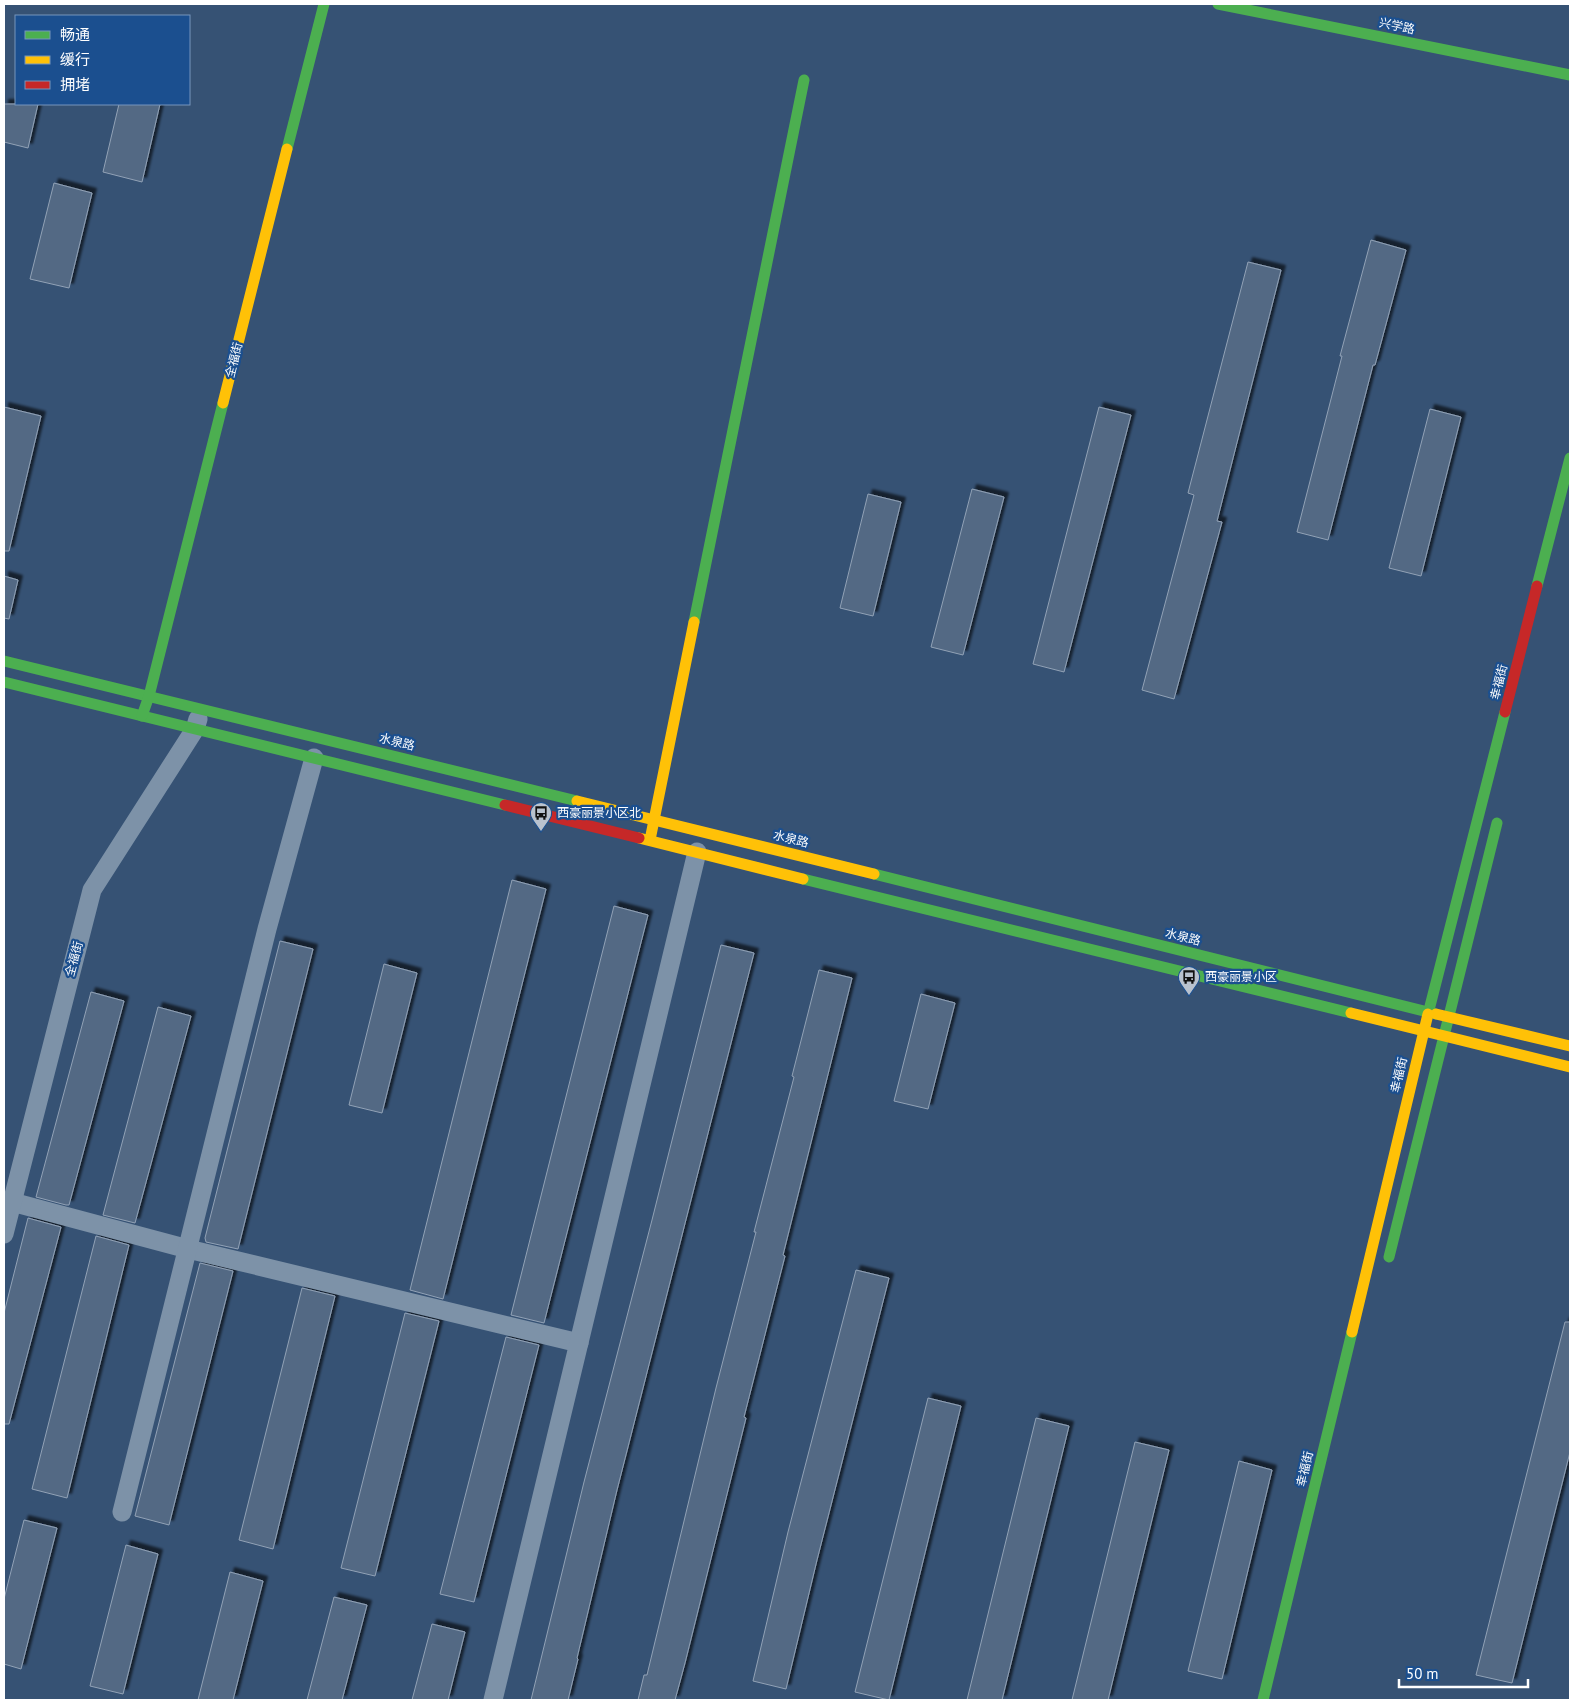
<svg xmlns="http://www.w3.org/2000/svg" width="1574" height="1704" viewBox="0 0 1574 1704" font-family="'PT Sans','Noto Sans SC',sans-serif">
	<defs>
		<filter id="shadow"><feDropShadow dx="4.5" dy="-4.5" stdDeviation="1" flood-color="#0009"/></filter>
	</defs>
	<rect width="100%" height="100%" fill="#365274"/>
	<g fill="#526984" stroke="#92a2b6" filter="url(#shadow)">
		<path d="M 4,104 L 38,104 L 28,148 L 4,142 Z"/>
		<path d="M 119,104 L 160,104 L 142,182 L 103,172 Z"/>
		<path d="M 54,183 L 92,193 L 69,288 L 30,279 Z"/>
		<path d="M 1371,240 L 1406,250 L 1375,365 L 1373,365 L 1328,540 L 1297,532 L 1342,356 L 1340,356 Z"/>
		<path d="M 1248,262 L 1281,270 L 1217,521 L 1222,522 L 1174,699 L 1142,690 L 1194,495 L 1188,493 Z"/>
		<path d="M 4,407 L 41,416 L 9,551 L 4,551 Z"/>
		<path d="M 1099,407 L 1131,415 L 1064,672 L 1033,664 Z"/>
		<path d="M 1430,409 L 1461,417 L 1421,576 L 1389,568 Z"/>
		<path d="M 972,489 L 1004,497 L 963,655 L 931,647 Z"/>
		<path d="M 868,494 L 901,502 L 873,616 L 840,608 Z"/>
		<path d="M 4,576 L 18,580 L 9,619 L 4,618 Z"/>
		<path d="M 512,880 L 546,889 L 443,1299 L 410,1290 Z"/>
		<path d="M 614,906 L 648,915 L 544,1323 L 511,1315 Z"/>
		<path d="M 280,941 L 313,949 L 238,1249 L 206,1242 L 205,1238 Z"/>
		<path d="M 721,945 L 754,953 L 617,1490 L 577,1658 L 578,1659 L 568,1700 L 531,1700 L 584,1482 L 652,1220 Z"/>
		<path d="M 384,964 L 417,973 L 382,1113 L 349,1105 Z"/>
		<path d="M 819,970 L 852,978 L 783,1255 L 785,1256 L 744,1417 L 746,1418 L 685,1663 L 675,1700 L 638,1700 L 644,1675 L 647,1675 L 716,1388 L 756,1232 L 754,1232 L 794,1077 L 792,1076 Z"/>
		<path d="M 91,992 L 124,1001 L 69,1205 L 66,1205 L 36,1197 Z"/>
		<path d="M 921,994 L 955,1003 L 928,1109 L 894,1101 Z"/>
		<path d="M 158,1007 L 191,1016 L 135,1223 L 103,1215 Z"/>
		<path d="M 28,1218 L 61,1227 L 9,1424 L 4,1424 L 4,1313 Z"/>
		<path d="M 96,1236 L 129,1245 L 67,1498 L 32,1489 Z"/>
		<path d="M 200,1263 L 233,1271 L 169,1525 L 135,1516 Z"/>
		<path d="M 856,1270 L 889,1278 L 817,1560 L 786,1689 L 753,1681 L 788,1532 Z"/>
		<path d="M 302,1288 L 335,1296 L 273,1549 L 239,1540 Z"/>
		<path d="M 405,1313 L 439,1321 L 375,1576 L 341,1568 Z"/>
		<path d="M 1565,1322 L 1570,1322 L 1570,1452 L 1512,1683 L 1476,1675 Z"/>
		<path d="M 506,1337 L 539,1345 L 474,1602 L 440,1594 Z"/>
		<path d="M 928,1398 L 961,1406 L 889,1700 L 855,1692 Z"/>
		<path d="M 1036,1418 L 1069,1426 L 1002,1700 L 967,1700 Z"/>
		<path d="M 1135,1442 L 1169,1450 L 1108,1700 L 1072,1700 Z"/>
		<path d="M 1239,1461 L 1272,1470 L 1222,1679 L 1188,1671 Z"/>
		<path d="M 24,1520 L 57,1528 L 21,1669 L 4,1664 L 4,1599 Z"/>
		<path d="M 126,1545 L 158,1554 L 123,1694 L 90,1686 Z"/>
		<path d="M 230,1572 L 263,1581 L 233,1700 L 198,1700 Z"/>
		<path d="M 334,1597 L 367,1605 L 342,1700 L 307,1700 Z"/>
		<path d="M 432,1624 L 465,1632 L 448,1700 L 412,1700 Z"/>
	</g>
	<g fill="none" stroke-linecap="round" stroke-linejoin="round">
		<g stroke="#7d92a8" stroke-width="19">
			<path d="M 12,1202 L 188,1249 L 579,1343"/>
			<path d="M 4,1234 L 92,890 L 195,729 L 198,719"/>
			<path d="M 122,1512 L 267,929 L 314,758"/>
			<path d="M 493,1700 L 697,852"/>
		</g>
		<g stroke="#4caf50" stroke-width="11">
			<path d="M 1218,4 L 1570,75"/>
			<path d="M 287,149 L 324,4"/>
			<path d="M 1537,586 L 1570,458"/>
			<path d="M 694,622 L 804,80"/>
			<path d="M 4,661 L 577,801"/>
			<path d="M 4,682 L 505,805"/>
			<path d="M 142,716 L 149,696 L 223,403"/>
			<path d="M 874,874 L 1436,1014"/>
			<path d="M 803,879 L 1351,1013"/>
			<path d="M 1428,1014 L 1505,712"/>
			<path d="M 1389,1257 L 1497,823"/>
			<path d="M 1263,1700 L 1352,1332"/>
		</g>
		<g stroke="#ffc107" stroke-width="11">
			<path d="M 223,403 L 287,149"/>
			<path d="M 577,801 L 874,874"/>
			<path d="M 639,838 L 803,879"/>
			<path d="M 650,840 L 694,622"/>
			<path d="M 1351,1013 L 1570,1067"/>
			<path d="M 1436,1014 L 1570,1046"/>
			<path d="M 1352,1332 L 1428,1014"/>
		</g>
		<g stroke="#c62828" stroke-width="11">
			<path d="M 1505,712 L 1537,586"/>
			<path d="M 505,805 L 639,838"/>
		</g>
	</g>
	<defs>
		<g id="bus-pin" transform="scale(1.125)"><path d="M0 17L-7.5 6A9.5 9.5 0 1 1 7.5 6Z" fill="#b9c2ce" stroke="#1b4f8f"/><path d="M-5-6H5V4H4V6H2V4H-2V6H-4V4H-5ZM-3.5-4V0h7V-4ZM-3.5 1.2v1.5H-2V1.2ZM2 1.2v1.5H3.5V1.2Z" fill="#111"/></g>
	</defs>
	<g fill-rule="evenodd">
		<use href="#bus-pin" x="541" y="813"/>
		<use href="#bus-pin" x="1189" y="977"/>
	</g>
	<g text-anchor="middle" stroke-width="4.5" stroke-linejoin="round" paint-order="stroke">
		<g font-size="12" fill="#fff" stroke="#1b4f8f">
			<text transform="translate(1397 26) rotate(12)" y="4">兴学路</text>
			<text transform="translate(234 360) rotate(-76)" y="4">全福街</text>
			<text transform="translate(1499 682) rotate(-76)" y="4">幸福街</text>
			<text transform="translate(397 742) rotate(14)" y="4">水泉路</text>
			<text transform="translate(791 839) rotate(14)" y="4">水泉路</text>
			<text transform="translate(1183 937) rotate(14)" y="4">水泉路</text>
			<text transform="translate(74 959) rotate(-75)" y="4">全福街</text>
			<text transform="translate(1399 1075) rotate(-77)" y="4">幸福街</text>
			<text transform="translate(1305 1469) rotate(-77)" y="4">幸福街</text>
		</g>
		<g font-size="12" fill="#fff" stroke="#1b4f8f" text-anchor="start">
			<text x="557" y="817">西豪丽景小区北</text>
			<text x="1205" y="981">西豪丽景小区</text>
		</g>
	</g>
	<rect width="1574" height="1704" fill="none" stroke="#ffffff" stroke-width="10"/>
	<rect x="15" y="15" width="175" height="90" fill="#1b4f8f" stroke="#7695bc"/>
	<rect x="25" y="31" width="25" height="8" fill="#4caf50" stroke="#7695bc"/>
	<text x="60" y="40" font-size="15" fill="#ffffff">畅通</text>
	<rect x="25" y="56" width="25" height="8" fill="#ffc107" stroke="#7695bc"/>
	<text x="60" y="65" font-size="15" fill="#ffffff">缓行</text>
	<rect x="25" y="81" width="25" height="8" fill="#c62828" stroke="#7695bc"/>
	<text x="60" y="90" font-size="15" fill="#ffffff">拥堵</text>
	<path d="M1399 1679v8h129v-8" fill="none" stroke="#ffffff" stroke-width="2.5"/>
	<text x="1406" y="1679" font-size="15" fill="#ffffff" stroke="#1b4f8f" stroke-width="4" paint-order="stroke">50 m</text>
</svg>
